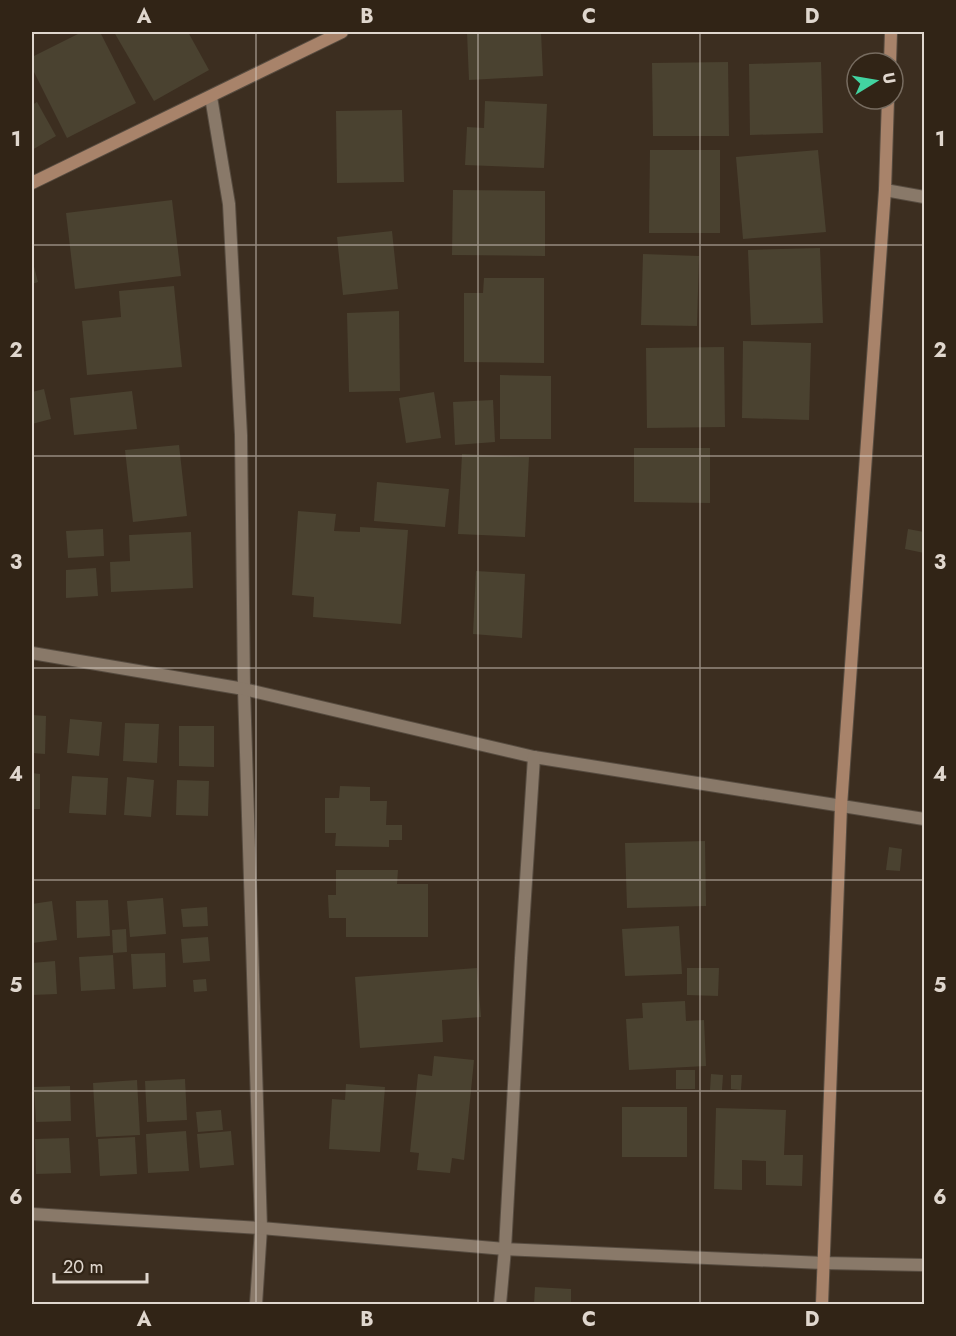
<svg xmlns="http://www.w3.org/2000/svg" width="956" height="1336" viewBox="0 0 956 1336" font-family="Jost,sans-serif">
	<rect width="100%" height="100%" fill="#3c2e20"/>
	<g fill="#4a4230">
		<path d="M 82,32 L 100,32 L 136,103 L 67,138 L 32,68 L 32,57 Z"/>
		<path d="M 114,32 L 188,32 L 209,70 L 154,101 Z"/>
		<path d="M 467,32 L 541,32 L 543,76 L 469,80 Z"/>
		<path d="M 728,62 L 729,136 L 653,136 L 652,63 Z"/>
		<path d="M 821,62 L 823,133 L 750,135 L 749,64 Z"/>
		<path d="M 485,101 L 547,104 L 544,168 L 465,165 L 467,127 L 484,128 Z"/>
		<path d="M 37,102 L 56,136 L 32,150 L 32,105 Z"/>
		<path d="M 402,110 L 404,182 L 337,183 L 336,111 Z"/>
		<path d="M 650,150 L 720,150 L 720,233 L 649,233 Z"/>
		<path d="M 818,150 L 826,232 L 743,239 L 736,157 Z"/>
		<path d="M 453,190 L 545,191 L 545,256 L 452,255 Z"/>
		<path d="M 172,200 L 181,276 L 75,289 L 66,213 Z"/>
		<path d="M 392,231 L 398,289 L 343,295 L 337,237 Z"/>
		<path d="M 820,248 L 823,323 L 751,325 L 748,250 Z"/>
		<path d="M 643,254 L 699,256 L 697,326 L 641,325 Z"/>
		<path d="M 32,259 L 38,282 L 32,284 Z"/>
		<path d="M 484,278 L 544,278 L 544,363 L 464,362 L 464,293 L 483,293 Z"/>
		<path d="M 174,286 L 182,367 L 87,375 L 82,321 L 121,317 L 119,291 Z"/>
		<path d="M 399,311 L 400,391 L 349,392 L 347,313 Z"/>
		<path d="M 743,341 L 811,343 L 809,420 L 742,418 Z"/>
		<path d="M 724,347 L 725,427 L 647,428 L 646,348 Z"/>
		<path d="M 500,375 L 551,376 L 551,439 L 500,439 Z"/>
		<path d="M 44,389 L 51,419 L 32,424 L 32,392 Z"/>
		<path d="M 132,391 L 137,429 L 74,435 L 70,398 Z"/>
		<path d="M 434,392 L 441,438 L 406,443 L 399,398 Z"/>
		<path d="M 493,400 L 495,442 L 455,445 L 453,402 Z"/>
		<path d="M 179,445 L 187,516 L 133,522 L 125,450 Z"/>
		<path d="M 634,448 L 710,448 L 710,503 L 634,502 Z"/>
		<path d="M 462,454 L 529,457 L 525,537 L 458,534 Z"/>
		<path d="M 377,482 L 449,489 L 445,527 L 374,521 Z"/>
		<path d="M 298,511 L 336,514 L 334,531 L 360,532 L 360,527 L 408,530 L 401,624 L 313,617 L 314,597 L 292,595 Z"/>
		<path d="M 103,529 L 104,556 L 68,558 L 66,531 Z"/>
		<path d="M 908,529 L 924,532 L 924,553 L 905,549 Z"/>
		<path d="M 191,532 L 193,588 L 111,592 L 110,562 L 130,561 L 129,535 Z"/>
		<path d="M 96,568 L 98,596 L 66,598 L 66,570 Z"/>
		<path d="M 476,571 L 525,574 L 522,638 L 473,634 Z"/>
		<path d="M 32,715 L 46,716 L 45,754 L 32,753 Z"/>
		<path d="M 70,719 L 102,722 L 99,756 L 67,753 Z"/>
		<path d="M 125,723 L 159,724 L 157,763 L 123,761 Z"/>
		<path d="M 179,726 L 214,726 L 214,767 L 179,766 Z"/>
		<path d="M 32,773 L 40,774 L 40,809 L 32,809 Z"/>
		<path d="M 72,776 L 108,778 L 106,815 L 69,813 Z"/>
		<path d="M 127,777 L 154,780 L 151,817 L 124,815 Z"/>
		<path d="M 177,780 L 209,781 L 208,816 L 176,815 Z"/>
		<path d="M 340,786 L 370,787 L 370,801 L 387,801 L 386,825 L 402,825 L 402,840 L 389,840 L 389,847 L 335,846 L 336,833 L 325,833 L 325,798 L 339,798 Z"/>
		<path d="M 705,841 L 706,906 L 627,908 L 625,843 Z"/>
		<path d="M 889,847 L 902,849 L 900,871 L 886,870 Z"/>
		<path d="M 336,870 L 398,870 L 397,884 L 428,884 L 428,937 L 346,937 L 346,918 L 329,918 L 328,895 L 336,895 Z"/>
		<path d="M 163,898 L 166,934 L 130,937 L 127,901 Z"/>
		<path d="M 108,900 L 110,936 L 77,938 L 76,901 Z"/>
		<path d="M 52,901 L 57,940 L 32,943 L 32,904 Z"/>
		<path d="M 207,907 L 208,926 L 183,927 L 181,909 Z"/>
		<path d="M 679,926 L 682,974 L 625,976 L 622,929 Z"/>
		<path d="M 126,929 L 127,952 L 113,953 L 112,930 Z"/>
		<path d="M 208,937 L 210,961 L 183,963 L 181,939 Z"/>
		<path d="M 165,953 L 166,987 L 133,989 L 131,954 Z"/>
		<path d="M 113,955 L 115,989 L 81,991 L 79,957 Z"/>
		<path d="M 55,961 L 57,994 L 32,995 L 32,963 Z"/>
		<path d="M 477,968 L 481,1017 L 442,1020 L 443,1042 L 360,1048 L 355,977 Z"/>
		<path d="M 687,968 L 719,968 L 718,996 L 687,995 Z"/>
		<path d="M 206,979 L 207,991 L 194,992 L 193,980 Z"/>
		<path d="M 685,1001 L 686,1021 L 704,1020 L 706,1066 L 629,1070 L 626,1019 L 643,1018 L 642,1003 Z"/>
		<path d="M 434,1056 L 474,1060 L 464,1160 L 452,1158 L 450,1173 L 417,1170 L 419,1153 L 410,1152 L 418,1074 L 432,1076 Z"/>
		<rect x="676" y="1070" width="19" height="19"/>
		<path d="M 711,1074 L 723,1075 L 722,1090 L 710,1090 Z"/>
		<path d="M 731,1075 L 742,1075 L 741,1090 L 731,1089 Z"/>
		<path d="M 185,1079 L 187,1120 L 147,1122 L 145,1081 Z"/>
		<path d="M 137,1080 L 140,1135 L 96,1137 L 93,1083 Z"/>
		<path d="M 346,1084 L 385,1087 L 380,1152 L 329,1149 L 332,1099 L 345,1100 Z"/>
		<path d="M 70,1086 L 71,1121 L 36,1122 L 34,1087 Z"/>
		<rect x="622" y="1107" width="65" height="50"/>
		<path d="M 716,1108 L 786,1110 L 784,1155 L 803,1155 L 802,1186 L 766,1185 L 766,1161 L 742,1160 L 742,1190 L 714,1189 Z"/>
		<path d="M 221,1110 L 223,1130 L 198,1132 L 196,1112 Z"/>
		<path d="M 186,1131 L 189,1171 L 148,1173 L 146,1134 Z"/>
		<path d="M 231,1131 L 234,1165 L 200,1168 L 197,1134 Z"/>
		<path d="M 135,1137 L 137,1174 L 100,1176 L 98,1139 Z"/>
		<path d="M 69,1138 L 71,1173 L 36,1174 L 35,1139 Z"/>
		<path d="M 535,1287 L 571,1289 L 571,1304 L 534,1304 Z"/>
	</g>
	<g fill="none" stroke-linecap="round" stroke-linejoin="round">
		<g stroke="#574c40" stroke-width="14">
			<g id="street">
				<path d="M 211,97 L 229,204 L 241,435 L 244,689 L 261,1228 L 256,1304"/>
				<path d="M 885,190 L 924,197"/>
				<path d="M 32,653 L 244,689 L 534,757 L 924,819"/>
				<path d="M 32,1214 L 261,1228 L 505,1249 L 823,1263 L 924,1265"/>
				<path d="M 500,1304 L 505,1249 L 521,958 L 534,757"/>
			</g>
		</g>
		<g stroke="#574c40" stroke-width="14">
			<g id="secondary">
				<path d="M 890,63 L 891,32"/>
				<path d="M 32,183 L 342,32"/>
				<path d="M 822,1304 L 841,806 L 885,190 L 888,99"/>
			</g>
		</g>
		<use href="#street" stroke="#897969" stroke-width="12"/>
		<use href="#secondary" stroke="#a8836a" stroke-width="12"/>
	</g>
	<path fill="none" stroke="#e0d7ce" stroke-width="1.5" stroke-opacity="0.55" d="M 256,32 L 256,1304M 478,32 L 478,1304M 700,32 L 700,1304M 32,245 L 924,245M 32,456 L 924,456M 32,668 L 924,668M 32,880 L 924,880M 32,1091 L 924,1091"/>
	<rect width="956" height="1336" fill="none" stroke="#312416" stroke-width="66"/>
	<g transform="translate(875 81) rotate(79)"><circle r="28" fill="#312416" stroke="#776c60" stroke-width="1.5"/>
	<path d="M0-4.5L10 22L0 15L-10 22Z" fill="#42d4a1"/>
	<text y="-9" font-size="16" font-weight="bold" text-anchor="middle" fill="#e0d7ce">U</text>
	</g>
	<path d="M54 1273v9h93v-9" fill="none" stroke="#e0d7ce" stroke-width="3"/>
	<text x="63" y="1273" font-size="18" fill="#e0d7ce" stroke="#312416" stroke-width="4.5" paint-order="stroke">20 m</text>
	<rect x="33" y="33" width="890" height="1270" fill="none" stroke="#e0d7ce" stroke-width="2"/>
	<g font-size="20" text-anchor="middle" font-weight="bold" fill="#e0d7ce">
		<text x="144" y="23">A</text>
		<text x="367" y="23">B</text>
		<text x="589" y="23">C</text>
		<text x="812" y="23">D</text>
		<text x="16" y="146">1</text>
		<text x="940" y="146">1</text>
		<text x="16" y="357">2</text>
		<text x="940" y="357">2</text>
		<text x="16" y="569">3</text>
		<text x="940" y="569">3</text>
		<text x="16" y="781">4</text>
		<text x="940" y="781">4</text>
		<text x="16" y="992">5</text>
		<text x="940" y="992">5</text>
		<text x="16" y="1204">6</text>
		<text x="940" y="1204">6</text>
		<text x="144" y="1326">A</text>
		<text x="367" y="1326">B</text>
		<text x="589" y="1326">C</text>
		<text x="812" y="1326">D</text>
	</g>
</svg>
